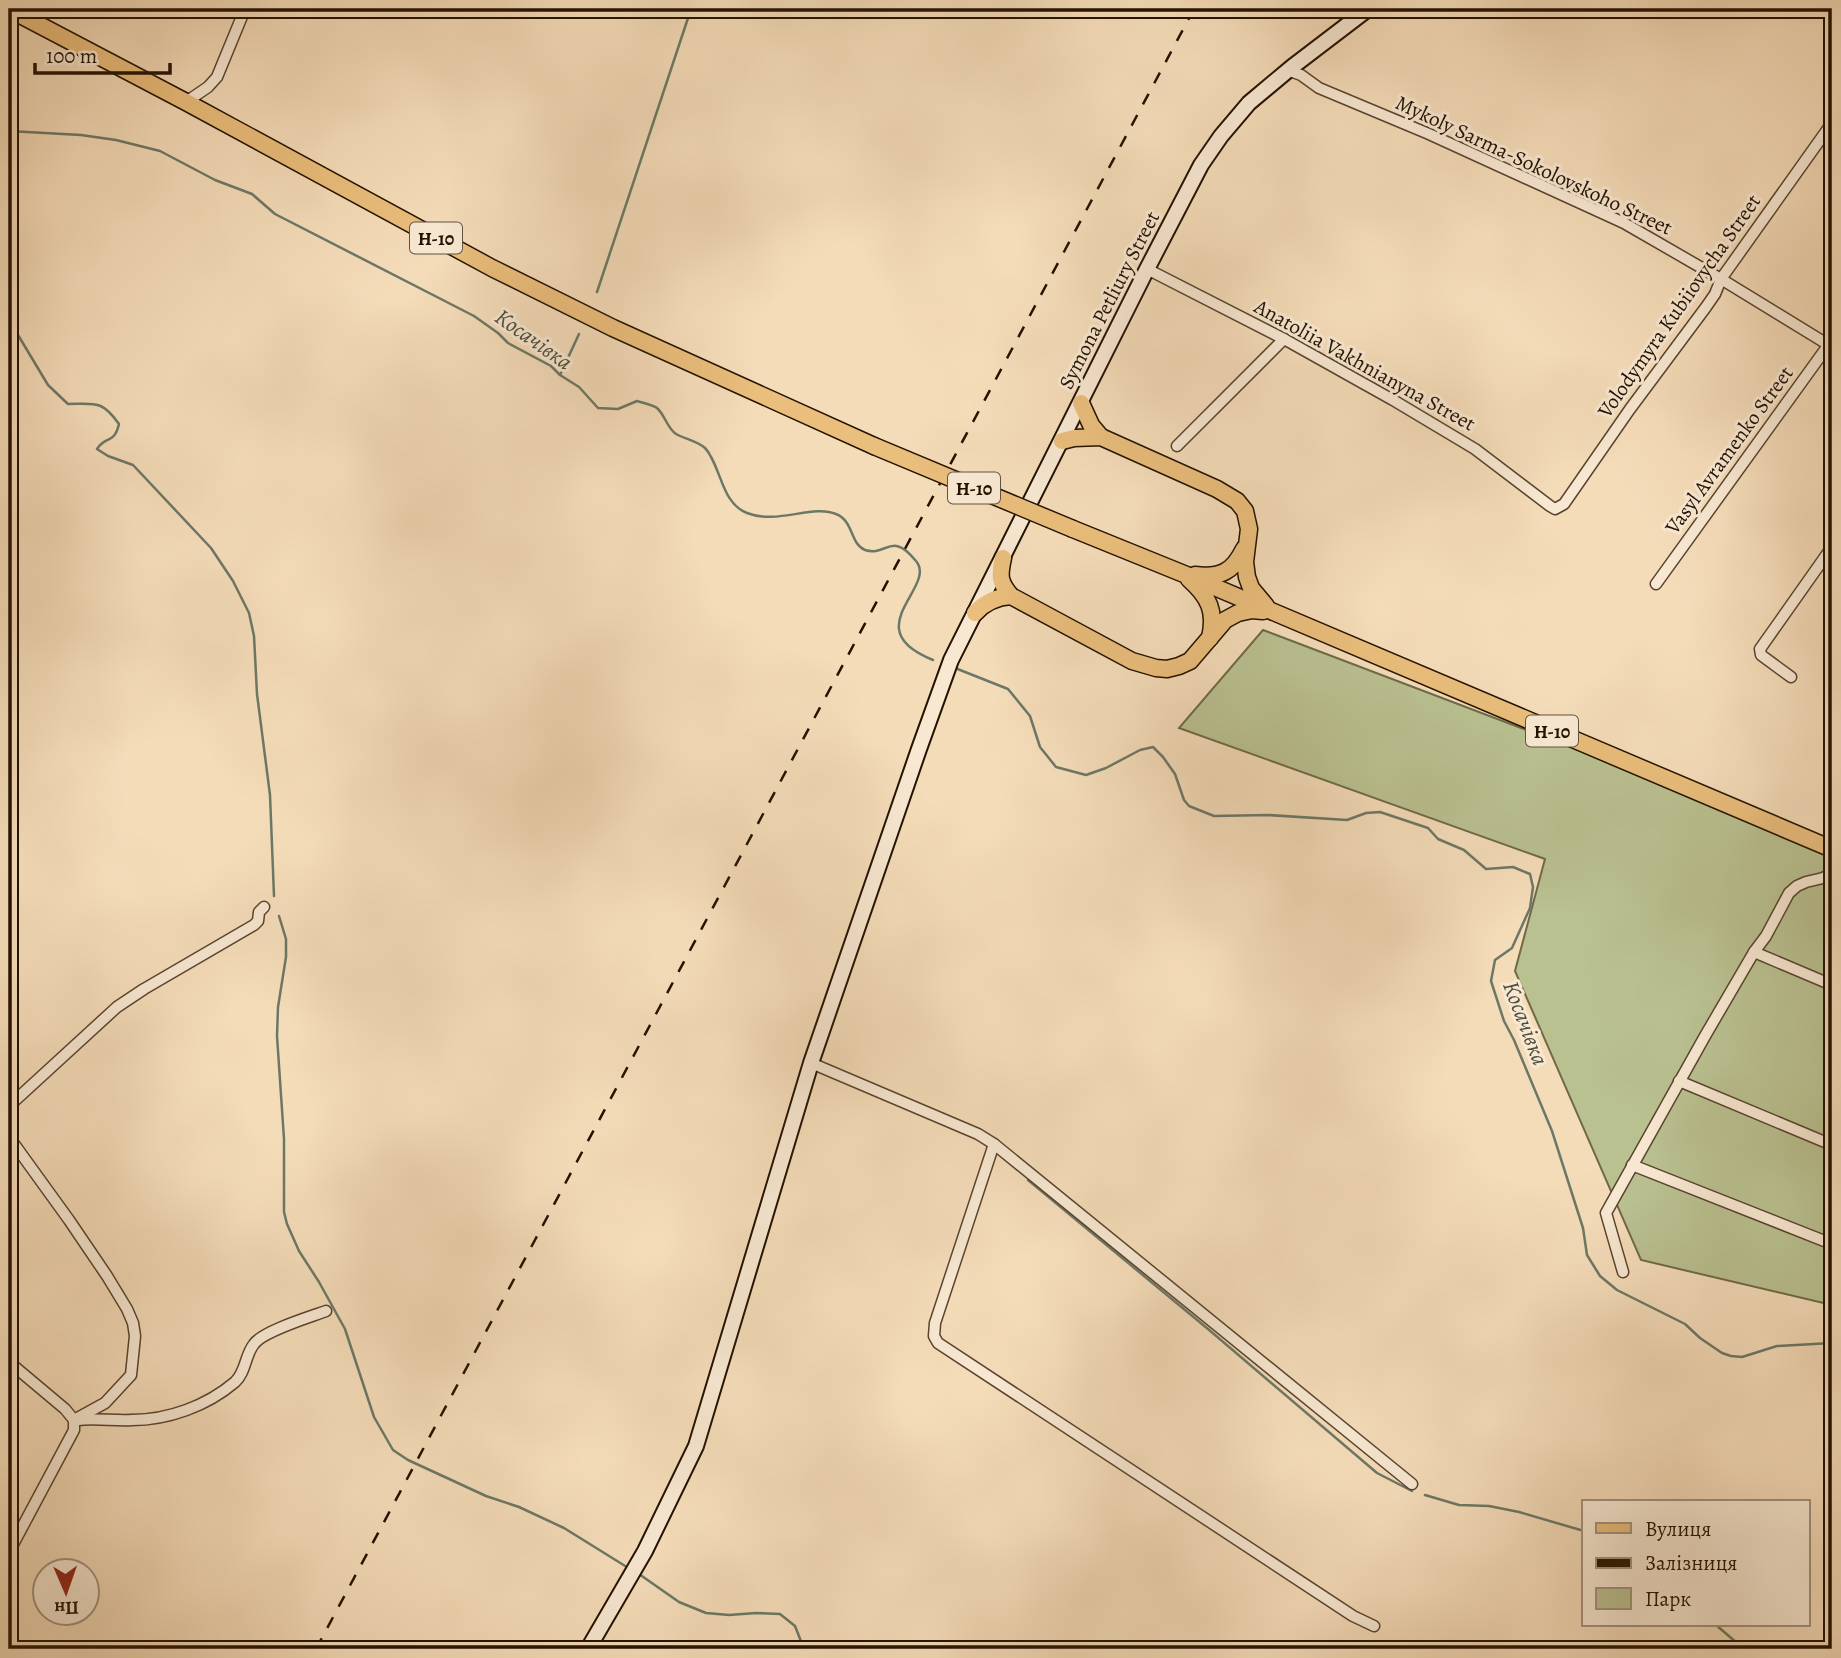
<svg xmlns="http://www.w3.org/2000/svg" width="1841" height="1658" viewBox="0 0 1841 1658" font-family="Alegreya,serif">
	<rect width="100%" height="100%" fill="#f5dcb9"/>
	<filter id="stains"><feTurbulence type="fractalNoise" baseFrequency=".00286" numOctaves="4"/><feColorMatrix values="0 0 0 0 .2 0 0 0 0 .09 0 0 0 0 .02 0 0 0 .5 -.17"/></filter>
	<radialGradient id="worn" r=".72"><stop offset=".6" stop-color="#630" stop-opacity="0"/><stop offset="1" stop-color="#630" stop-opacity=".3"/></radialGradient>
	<path fill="#bac191" stroke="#6e6a48" stroke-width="2" d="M 1263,630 L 1832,846 L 1832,1305 L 1641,1260 L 1515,971 L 1545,859 L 1179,728 Z"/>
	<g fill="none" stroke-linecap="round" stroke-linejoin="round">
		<g stroke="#6c7867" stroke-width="2.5">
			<path d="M 9,131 L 81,135 L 116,140 L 160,151 L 215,180 L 252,194 L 275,214 L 474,316 L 498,333 L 508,343 L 551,366 L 560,375 L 579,387 L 598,408 L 618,409 L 637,401 C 643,403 653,405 657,408 C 665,415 667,428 676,434 C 685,439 697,441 705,448 C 706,449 710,455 711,457 C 722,476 724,504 747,513 C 777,525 813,504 836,514 C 854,521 850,544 865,550 C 887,557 891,530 916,561 C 938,587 855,629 933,660"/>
			<path d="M 597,292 L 691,9"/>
			<path d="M 9,320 L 48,385 L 68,404 C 96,404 102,400 119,424 C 114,445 106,435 97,449 L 108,456 L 133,465 L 211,548 L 233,581 L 249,613 L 254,636 L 257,694 L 270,795 L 274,896"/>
			<path d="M 560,375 L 579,334"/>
			<path d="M 955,668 L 1008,689 L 1030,716 L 1040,747 L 1056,767 L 1086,775 L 1106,768 L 1140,750 L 1153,747 L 1163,757 L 1175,774 L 1184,800 L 1189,806 L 1214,816 L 1268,815 L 1347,820 L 1366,813 L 1380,812 L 1428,828 L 1438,839 L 1464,850 L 1486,869 L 1513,867 L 1530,874 L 1533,887 L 1530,908 L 1512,948 L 1495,960 L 1491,981 L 1504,1021 L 1514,1040 L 1552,1131 L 1583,1228 L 1587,1255 L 1600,1276 L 1617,1290 L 1685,1324 L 1700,1338 L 1722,1353 L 1731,1356 L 1742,1357 L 1777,1346 L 1832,1343"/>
			<path d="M 279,916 L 286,939 L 286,957 L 278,1007 L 277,1036 L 284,1139 L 284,1212 L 287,1224 L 299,1251 L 319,1282 L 345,1329 L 374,1417 L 393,1450 L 408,1460 L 486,1496 L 519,1507 L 564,1528 L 630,1569"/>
			<path d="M 1028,1180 L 1208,1329 L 1377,1473 L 1412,1491"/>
			<path d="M 1425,1495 L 1459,1505 L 1489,1506 L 1519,1512 L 1584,1531"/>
			<path d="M 639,1574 L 679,1602 L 706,1613 L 729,1615 L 756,1613 L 780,1614 L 795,1626 L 804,1649"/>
			<path d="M 1716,1625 L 1744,1649"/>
		</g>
		<g stroke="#58442e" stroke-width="13">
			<g id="street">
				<path d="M 1287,70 L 1301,75 L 1319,88 L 1429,134 L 1624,223 L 1721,279 L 1832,347"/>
				<path d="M 186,102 L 208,87 L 217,77 L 245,9"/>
				<path d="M 1147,269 L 1284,339 L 1393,400 L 1475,449 L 1550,506 L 1555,509 L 1564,504 L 1630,409 L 1706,307 L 1715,294 L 1721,279 L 1832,123"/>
				<path d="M 1177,446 L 1284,339"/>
				<path d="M 1656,584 L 1832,340"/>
				<path d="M 1791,677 L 1761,655 L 1760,649 L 1832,547"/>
				<path d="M 1754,952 L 1832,985"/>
				<path d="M 811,1063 L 978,1134 L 994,1144 L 1412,1484"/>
				<path d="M 1679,1081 L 1832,1145"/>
				<path d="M 9,1106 L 117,1007 L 144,989 L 254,925 L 258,921 L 259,912 L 264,907"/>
				<path d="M 9,1137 L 69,1220 L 107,1276 L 127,1309 L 133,1323 L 135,1336 L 131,1375 L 105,1403 L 74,1420"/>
				<path d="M 994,1144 L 935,1323 L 934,1336 L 938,1343 L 1353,1616 L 1374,1626"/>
				<path d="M 1632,1165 L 1832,1244"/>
				<path d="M 1623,1272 L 1606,1213 L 1705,1036 L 1754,952 L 1766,936 L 1789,893 L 1797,886 L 1806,882 L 1823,878 L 1832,873"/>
				<path d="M 9,1362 L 65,1409 L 74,1420 L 74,1430 L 9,1552"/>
				<path d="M 78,1420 C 96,1418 114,1421 132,1420 C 168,1420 207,1406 235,1382 C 246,1372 245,1355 254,1344 C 263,1331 310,1317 326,1311"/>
			</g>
		</g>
		<g stroke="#231200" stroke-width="18">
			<path id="secondary" d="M 588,1649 L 645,1551 L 696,1446 L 811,1063 L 919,749 L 951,660 L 1147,269 L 1201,165 L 1221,136 L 1249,103 L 1292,67 L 1368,9"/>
		</g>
		<g stroke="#231200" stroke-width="19">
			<g id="primary">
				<path d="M 9,9 L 186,102 L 492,268 L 613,328 L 874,446"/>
				<path d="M 1081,403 L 1091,425 L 1101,437"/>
				<path d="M 1062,441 L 1074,438 L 1101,437 L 1217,489 L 1237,501 L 1245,511 L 1249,529 L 1245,562 L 1247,577 L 1251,588 L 1266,606"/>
				<path d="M 1073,529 L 1184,574 L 1832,849"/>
				<path d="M 1003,558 C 999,576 999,582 1011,596 L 1132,661 L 1156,668 L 1167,669 L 1179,666 L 1190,661 L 1225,620 L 1238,613 L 1252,610 L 1263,611"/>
				<path d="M 1195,575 C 1220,578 1233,572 1244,549"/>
				<path d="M 1189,579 C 1209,597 1216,611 1210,638"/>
				<path d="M 975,613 C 985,602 996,597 1011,596"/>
			</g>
		</g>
		<use href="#street" stroke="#f8e8d2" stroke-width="10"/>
		<use href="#secondary" stroke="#f8e8d2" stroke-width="14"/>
		<use href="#primary" stroke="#eabe7c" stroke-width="16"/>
		<path stroke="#231200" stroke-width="2.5" stroke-dasharray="12 12" stroke-linecap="butt" d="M 316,1649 L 1194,9"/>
		<g stroke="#231200" stroke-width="19" stroke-linecap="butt">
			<path id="primary-bridge" d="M 874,446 L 1073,529"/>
		</g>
		<use href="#primary-bridge" stroke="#eabe7c" stroke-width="16"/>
	</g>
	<g text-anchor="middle" stroke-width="6" stroke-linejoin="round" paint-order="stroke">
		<g fill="#f8e8d2" stroke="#63523f" stroke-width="2">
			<rect x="410" y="222.5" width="52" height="31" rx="5"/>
			<rect x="948" y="472.5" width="52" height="31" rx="5"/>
			<rect x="1526" y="715.5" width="52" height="31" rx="5"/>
		</g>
		<g font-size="19" font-weight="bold" fill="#231200">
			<text x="436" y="245">Н-10</text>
			<text x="974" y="495">Н-10</text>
			<text x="1552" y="738">Н-10</text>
		</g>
		<g font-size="21" fill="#231200" stroke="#f8e8d2">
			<text transform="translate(1534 165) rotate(25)" y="7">Mykoly Sarma-Sokolovskoho Street</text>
			<text transform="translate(1109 300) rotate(-63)" y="7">Symona Petliury Street</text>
			<text transform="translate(1679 306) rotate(-55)" y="7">Volodymyra Kubiiovycha Street</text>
			<text transform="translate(1365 365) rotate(29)" y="7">Anatoliia Vakhnianyna Street</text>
			<text transform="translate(1729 450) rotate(-54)" y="7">Vasyl Avramenko Street</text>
		</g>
		<g font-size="23" font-style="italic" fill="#4e4e3c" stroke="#f8e8d2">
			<text transform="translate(534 339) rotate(35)" y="8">Косачівка</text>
			<text transform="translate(1526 1023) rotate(69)" y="8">Косачівка</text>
		</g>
	</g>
	<rect width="1841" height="1658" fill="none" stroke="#f5dcb9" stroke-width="35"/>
	<rect x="10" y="10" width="1820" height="1637" fill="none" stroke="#231200" stroke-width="3.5"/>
	<rect x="18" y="18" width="1806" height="1623" fill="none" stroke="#231200" stroke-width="2"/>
	<rect x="1582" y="1500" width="228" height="126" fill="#f8e8d2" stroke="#a3927e" stroke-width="2"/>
	<rect x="1596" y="1523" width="35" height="10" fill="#eabe7c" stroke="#a3927e" stroke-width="2"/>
	<text x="1645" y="1536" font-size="21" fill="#231200">Вулиця</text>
	<rect x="1596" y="1558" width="35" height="10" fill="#231200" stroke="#a3927e" stroke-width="2"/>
	<text x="1645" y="1570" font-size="21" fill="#231200">Залізниця</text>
	<rect x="1596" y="1588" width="35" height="21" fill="#bac191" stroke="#a3927e" stroke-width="2"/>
	<text x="1645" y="1606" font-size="21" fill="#231200">Парк</text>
	<g transform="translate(66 1592) rotate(178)"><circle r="33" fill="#f8e8d2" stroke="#a3927e" stroke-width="2"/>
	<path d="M0-5L12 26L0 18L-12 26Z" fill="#8f2418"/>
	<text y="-10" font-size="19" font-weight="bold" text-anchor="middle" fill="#231200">Пн</text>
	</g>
	<path d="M35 63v10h135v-10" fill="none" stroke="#231200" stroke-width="3.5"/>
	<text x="46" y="63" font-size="21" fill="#231200" stroke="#f8e8d2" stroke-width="5" paint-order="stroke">100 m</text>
	<rect width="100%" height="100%" filter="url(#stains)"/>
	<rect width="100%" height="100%" fill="url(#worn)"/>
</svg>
